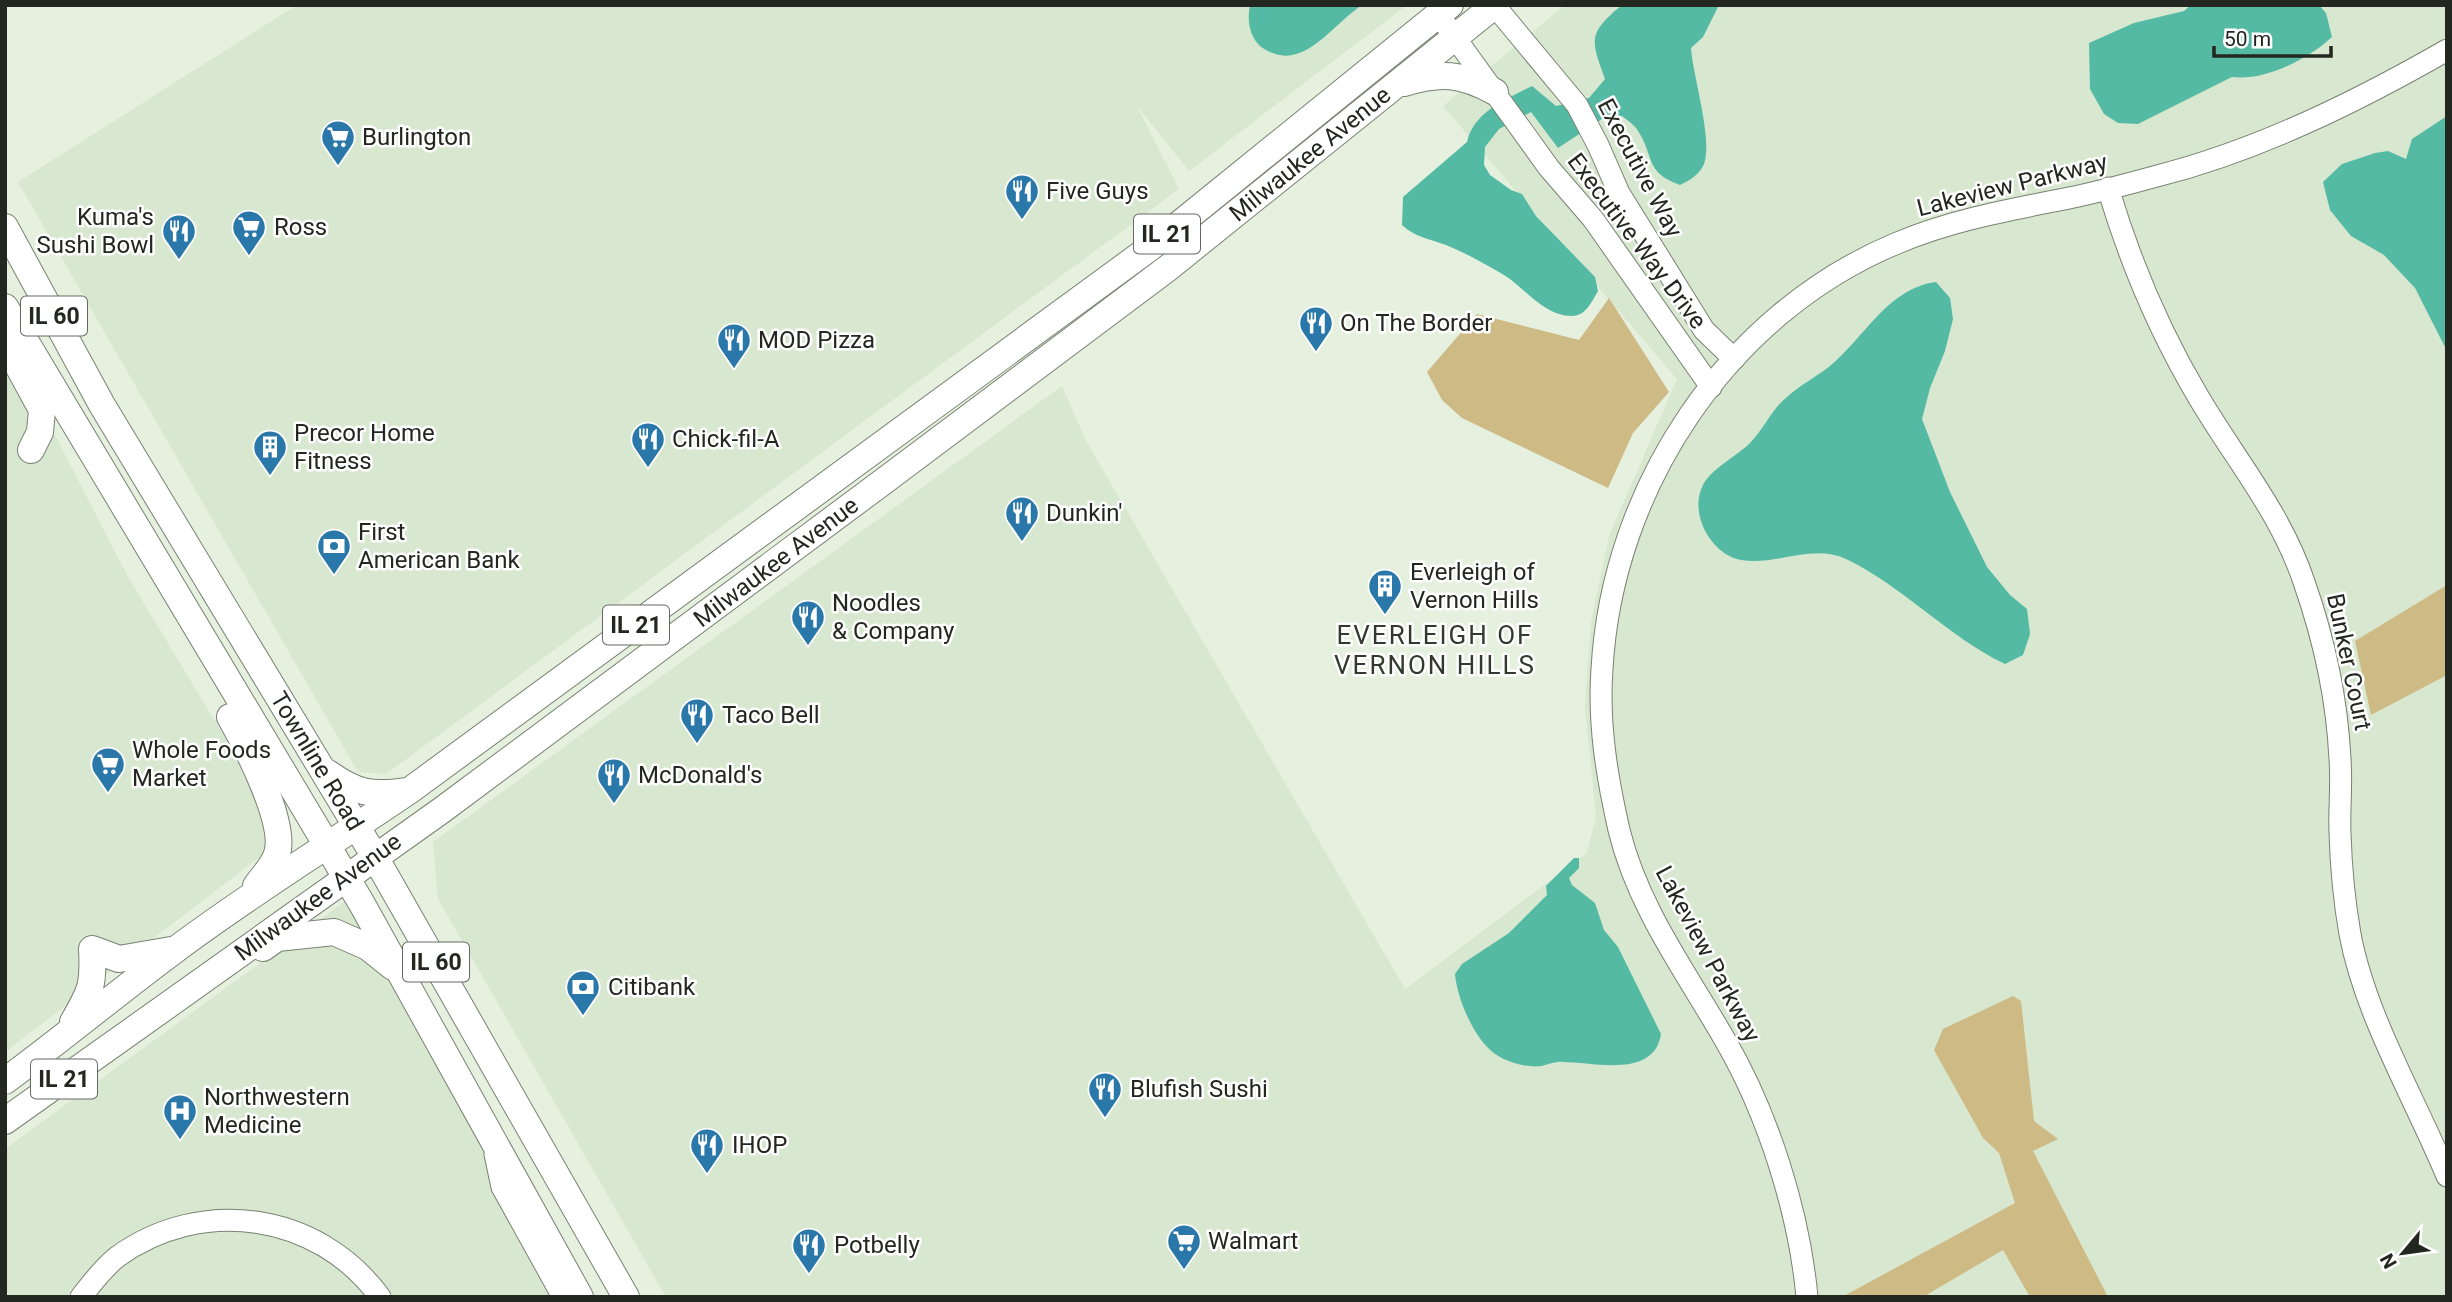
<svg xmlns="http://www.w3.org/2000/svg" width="2452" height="1302" viewBox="0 0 2452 1302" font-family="Roboto,sans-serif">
	<rect width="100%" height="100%" fill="#e5f0de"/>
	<g fill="#d8e7cf">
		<path d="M 297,5 L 1407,5 L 1189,171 L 1137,106 L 1179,189 L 386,774 L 358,772 L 18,182 Z"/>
		<path d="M 1565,5 L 2447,5 L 2447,1297 L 666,1297 L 438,899 L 433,842 L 1062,386 L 1085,439 L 1405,989 L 1587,853 L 1596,816 L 1585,707 L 1591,622 L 1609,536 L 1677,379 L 1443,106 Z"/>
		<path d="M 5,338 L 128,577 L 274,819 L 266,852 L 5,1052 Z"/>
		<path d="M 348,899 L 570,1297 L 5,1297 L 5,1149 Z"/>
	</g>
	<g fill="#ceba85">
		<path d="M 1609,298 L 1669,392 L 1633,433 L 1608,488 L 1462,418 L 1442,400 L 1427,372 L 1477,314 L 1579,340 Z"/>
		<path d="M 2447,585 L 2447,675 L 2371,715 L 2355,641 Z"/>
		<path d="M 2013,996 L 2021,1001 L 2034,1121 L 2058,1139 L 2033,1151 L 2108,1297 L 2030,1297 L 2003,1250 L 1923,1297 L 1842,1297 L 2015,1203 L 1999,1153 L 1983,1138 L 1934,1050 L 1943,1029 Z"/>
	</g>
	<g fill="#54baa4">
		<path d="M 1250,5 L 1362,5 C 1331,25 1301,77 1260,46 C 1249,36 1247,19 1250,5 Z"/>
		<path d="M 1622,5 L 1719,5 L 1703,37 L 1691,48 C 1693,77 1713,139 1704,164 C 1700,174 1689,181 1680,185 C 1644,172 1655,157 1638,131 C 1635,125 1627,120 1622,116 L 1602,119 L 1558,148 L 1531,112 L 1499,129 L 1485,147 L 1484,165 L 1490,175 L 1511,190 L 1522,194 L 1536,216 L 1595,277 L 1598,291 C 1592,301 1586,316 1572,316 C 1544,316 1525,288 1504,275 C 1485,264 1466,253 1446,245 C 1430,239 1414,237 1402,225 L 1403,197 L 1467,142 C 1474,111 1507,99 1532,86 L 1556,106 L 1589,98 L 1605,79 C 1591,40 1587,34 1622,5 Z"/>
		<path d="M 2191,5 L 2319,5 L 2326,13 L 2332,37 C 2308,59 2266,81 2232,77 L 2138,124 L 2118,123 L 2104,114 L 2090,89 L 2089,43 L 2134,23 L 2184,11 Z"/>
		<path d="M 2447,116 L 2447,351 L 2415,288 L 2384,255 L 2351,236 L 2330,210 L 2323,182 L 2342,164 L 2375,153 L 2388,151 L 2406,159 L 2412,139 Z"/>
		<path d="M 1936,282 L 1950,298 L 1953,319 L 1945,351 L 1930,388 L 1922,419 L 1950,492 L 1987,567 L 2010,595 L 2027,609 L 2030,634 L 2023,655 L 2005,664 C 1948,637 1903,586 1846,559 C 1812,543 1777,566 1741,560 C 1712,555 1688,514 1703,485 C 1711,469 1737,456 1750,443 C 1764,429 1771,410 1787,397 C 1800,385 1816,377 1830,366 C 1864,338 1888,288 1936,282 Z"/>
		<path d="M 1574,858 L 1579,858 L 1579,868 L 1569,878 L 1572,885 L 1595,903 L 1604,930 L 1618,947 L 1661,1034 C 1654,1079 1594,1062 1563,1062 C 1556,1061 1549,1064 1542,1066 C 1529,1068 1511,1063 1500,1057 C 1476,1045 1457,999 1455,974 L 1462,964 L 1509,933 L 1547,895 L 1546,886 Z"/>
	</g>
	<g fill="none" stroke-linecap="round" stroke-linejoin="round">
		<g stroke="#788272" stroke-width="23">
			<g id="tertiary">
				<path d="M 1494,5 L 1577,105 L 1598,145 L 1619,193 L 1704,330 L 1734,359"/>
				<path d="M 1438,14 L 1549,168 L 1593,219 L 1711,387"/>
				<path d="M 2108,188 C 2130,262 2159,331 2199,398 C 2235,459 2281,513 2304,582 C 2324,639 2337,698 2340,759 C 2342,784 2339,809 2340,833 C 2341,867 2344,900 2350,934 C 2365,1015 2415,1099 2447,1176"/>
				<path d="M 495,1154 L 502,1187 L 563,1297"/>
				<path d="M 81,1297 C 92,1283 103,1268 117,1257 C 201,1196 318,1212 380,1297"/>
				<path d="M 1807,1297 C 1799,1211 1768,1114 1725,1040 C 1686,972 1638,908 1619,830 C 1607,777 1598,724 1602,669 C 1612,489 1726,315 1895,244 C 1951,220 2009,210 2069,198 C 2099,192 2128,184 2157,176 C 2259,150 2356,102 2447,50"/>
			</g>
		</g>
		<g stroke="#788272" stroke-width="28">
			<g id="primary">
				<path d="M 1404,83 C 1441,72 1461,73 1495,92"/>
				<path d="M 5,227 L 102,405 L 375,857 L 626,1297"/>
				<path d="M 5,307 L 362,904 L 580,1297"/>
				<path d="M 5,342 L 42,410 L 40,432 L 31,450"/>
				<path d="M 230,717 C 246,745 287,823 277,854 C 274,865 263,876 256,886"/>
				<path d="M 328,773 C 356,793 371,796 406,791"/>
				<path d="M 263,948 L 277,938 L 334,932 L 368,947 L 393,967"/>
				<path d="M 73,1022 C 91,991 94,985 92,949 L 119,959 L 171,950"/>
				<path d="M 5,1081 C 62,1039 117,993 175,950 C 251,893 331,844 409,791 L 1151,247 L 1450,5"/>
				<path d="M 5,1121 L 442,810 L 880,484 L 1168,268 L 1495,5"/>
			</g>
		</g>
		<use href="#tertiary" stroke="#fff" stroke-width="21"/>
		<use href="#primary" stroke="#fff" stroke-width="26"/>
	</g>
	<defs>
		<g id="supermarket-pin" transform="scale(1.75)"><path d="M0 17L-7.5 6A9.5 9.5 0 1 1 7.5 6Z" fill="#2a77aa" stroke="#fff"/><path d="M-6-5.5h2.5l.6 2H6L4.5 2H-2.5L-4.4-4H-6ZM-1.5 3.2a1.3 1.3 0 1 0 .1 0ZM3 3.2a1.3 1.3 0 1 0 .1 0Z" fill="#fff"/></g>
		<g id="restaurant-pin" transform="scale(1.75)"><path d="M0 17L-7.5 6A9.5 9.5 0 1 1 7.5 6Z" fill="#2a77aa" stroke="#fff"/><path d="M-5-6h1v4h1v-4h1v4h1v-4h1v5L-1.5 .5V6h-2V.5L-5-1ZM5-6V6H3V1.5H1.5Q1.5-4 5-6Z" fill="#fff"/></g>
		<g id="building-pin" transform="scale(1.75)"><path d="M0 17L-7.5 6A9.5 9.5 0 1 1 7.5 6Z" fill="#2a77aa" stroke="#fff"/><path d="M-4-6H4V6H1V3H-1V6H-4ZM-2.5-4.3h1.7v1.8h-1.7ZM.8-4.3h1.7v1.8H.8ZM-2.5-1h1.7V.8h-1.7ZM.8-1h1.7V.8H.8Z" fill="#fff"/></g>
		<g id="bank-pin" transform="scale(1.75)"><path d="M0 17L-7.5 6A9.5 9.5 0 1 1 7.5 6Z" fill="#2a77aa" stroke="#fff"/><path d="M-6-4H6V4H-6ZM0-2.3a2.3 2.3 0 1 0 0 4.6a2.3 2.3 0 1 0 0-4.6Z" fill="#fff"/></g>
		<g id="hospital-pin" transform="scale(1.75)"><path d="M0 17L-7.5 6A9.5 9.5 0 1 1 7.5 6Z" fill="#2a77aa" stroke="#fff"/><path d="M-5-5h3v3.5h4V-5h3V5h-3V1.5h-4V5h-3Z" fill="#fff"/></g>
	</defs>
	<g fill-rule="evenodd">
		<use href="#supermarket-pin" x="338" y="137"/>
		<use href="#restaurant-pin" x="1022" y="191"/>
		<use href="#supermarket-pin" x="249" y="227"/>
		<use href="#restaurant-pin" x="179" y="231"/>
		<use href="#restaurant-pin" x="1316" y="323"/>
		<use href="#restaurant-pin" x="734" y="340"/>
		<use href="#restaurant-pin" x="648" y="439"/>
		<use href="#building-pin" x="270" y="447"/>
		<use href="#restaurant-pin" x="1022" y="513"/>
		<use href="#bank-pin" x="334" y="546"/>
		<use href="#building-pin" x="1385" y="586"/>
		<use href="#restaurant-pin" x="808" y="617"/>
		<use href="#restaurant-pin" x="697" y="715"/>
		<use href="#supermarket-pin" x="108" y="764"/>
		<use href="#restaurant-pin" x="614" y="775"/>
		<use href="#bank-pin" x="583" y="987"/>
		<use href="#restaurant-pin" x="1105" y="1089"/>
		<use href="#hospital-pin" x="180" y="1111"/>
		<use href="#restaurant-pin" x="707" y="1145"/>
		<use href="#supermarket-pin" x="1184" y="1241"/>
		<use href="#restaurant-pin" x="809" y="1245"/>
	</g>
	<g text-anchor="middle" stroke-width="5" stroke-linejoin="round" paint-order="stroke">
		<g fill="#fff" stroke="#656863" stroke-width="2">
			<rect x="1134" y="214.5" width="66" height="39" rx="5"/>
			<rect x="21" y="296.5" width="66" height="39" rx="5"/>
			<rect x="603" y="605.5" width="66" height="39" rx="5"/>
			<rect x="403" y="942.5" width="66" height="39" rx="5"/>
			<rect x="31" y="1059.5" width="66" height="39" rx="5"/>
		</g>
		<g font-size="23" font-weight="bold" fill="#232720">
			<text x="1167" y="242">IL 21</text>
			<text x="54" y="324">IL 60</text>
			<text x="636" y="633">IL 21</text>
			<text x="436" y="970">IL 60</text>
			<text x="64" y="1087">IL 21</text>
		</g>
		<g font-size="24" fill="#232720" stroke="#fff" text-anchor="start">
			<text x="362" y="145">Burlington</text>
			<text x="1046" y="199">Five Guys</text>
			<text x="154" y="225" text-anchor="end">Kuma's<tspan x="154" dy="28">Sushi Bowl</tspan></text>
			<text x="274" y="235">Ross</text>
			<text x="1340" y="331">On The Border</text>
			<text x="758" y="348">MOD Pizza</text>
			<text x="294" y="441">Precor Home<tspan x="294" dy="28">Fitness</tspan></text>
			<text x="672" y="447">Chick-fil-A</text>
			<text x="1046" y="521">Dunkin'</text>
			<text x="358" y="540">First<tspan x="358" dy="28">American Bank</tspan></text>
			<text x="1410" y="580">Everleigh of<tspan x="1410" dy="28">Vernon Hills</tspan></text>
			<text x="832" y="611">Noodles<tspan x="832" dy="28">&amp; Company</tspan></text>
			<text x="722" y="723">Taco Bell</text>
			<text x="132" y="758">Whole Foods<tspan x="132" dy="28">Market</tspan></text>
			<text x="638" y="783">McDonald's</text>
			<text x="608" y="995">Citibank</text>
			<text x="1130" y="1097">Blufish Sushi</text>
			<text x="204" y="1105">Northwestern<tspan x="204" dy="28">Medicine</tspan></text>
			<text x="732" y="1153">IHOP</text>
			<text x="1208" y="1249">Walmart</text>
			<text x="834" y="1253">Potbelly</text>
		</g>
		<g font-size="24" fill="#232720" stroke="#fff">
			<text transform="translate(1310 154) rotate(-39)" y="8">Milwaukee Avenue</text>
			<text transform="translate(1640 168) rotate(62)" y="8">Executive Way</text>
			<text transform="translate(2012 185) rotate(-14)" y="8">Lakeview Parkway</text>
			<text transform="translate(1637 241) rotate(53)" y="8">Executive Way Drive</text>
			<text transform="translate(776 562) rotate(-37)" y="8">Milwaukee Avenue</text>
			<text transform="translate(2349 662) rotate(78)" y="8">Bunker Court</text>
			<text transform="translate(317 761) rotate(59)" y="8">Townline Road</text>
			<text transform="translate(318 897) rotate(-36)" y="8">Milwaukee Avenue</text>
			<text transform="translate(1708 954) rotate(62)" y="8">Lakeview Parkway</text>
		</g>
		<g font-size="26" letter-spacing="2" fill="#313a2c" stroke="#fff">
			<text x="1435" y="644">EVERLEIGH OF<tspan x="1435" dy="30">VERNON HILLS</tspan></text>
		</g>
	</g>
	<rect width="2452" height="1302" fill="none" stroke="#232720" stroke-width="14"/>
	<g transform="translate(2403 1253) rotate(241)" stroke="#ffffff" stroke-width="5" paint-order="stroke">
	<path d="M0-5L12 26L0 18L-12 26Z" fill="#232720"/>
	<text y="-10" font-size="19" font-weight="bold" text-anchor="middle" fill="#232720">N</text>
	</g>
	<path d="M2214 46v10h117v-10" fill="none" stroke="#232720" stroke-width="3.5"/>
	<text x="2224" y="46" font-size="21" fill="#232720" stroke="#ffffff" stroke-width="5" paint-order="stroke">50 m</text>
</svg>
